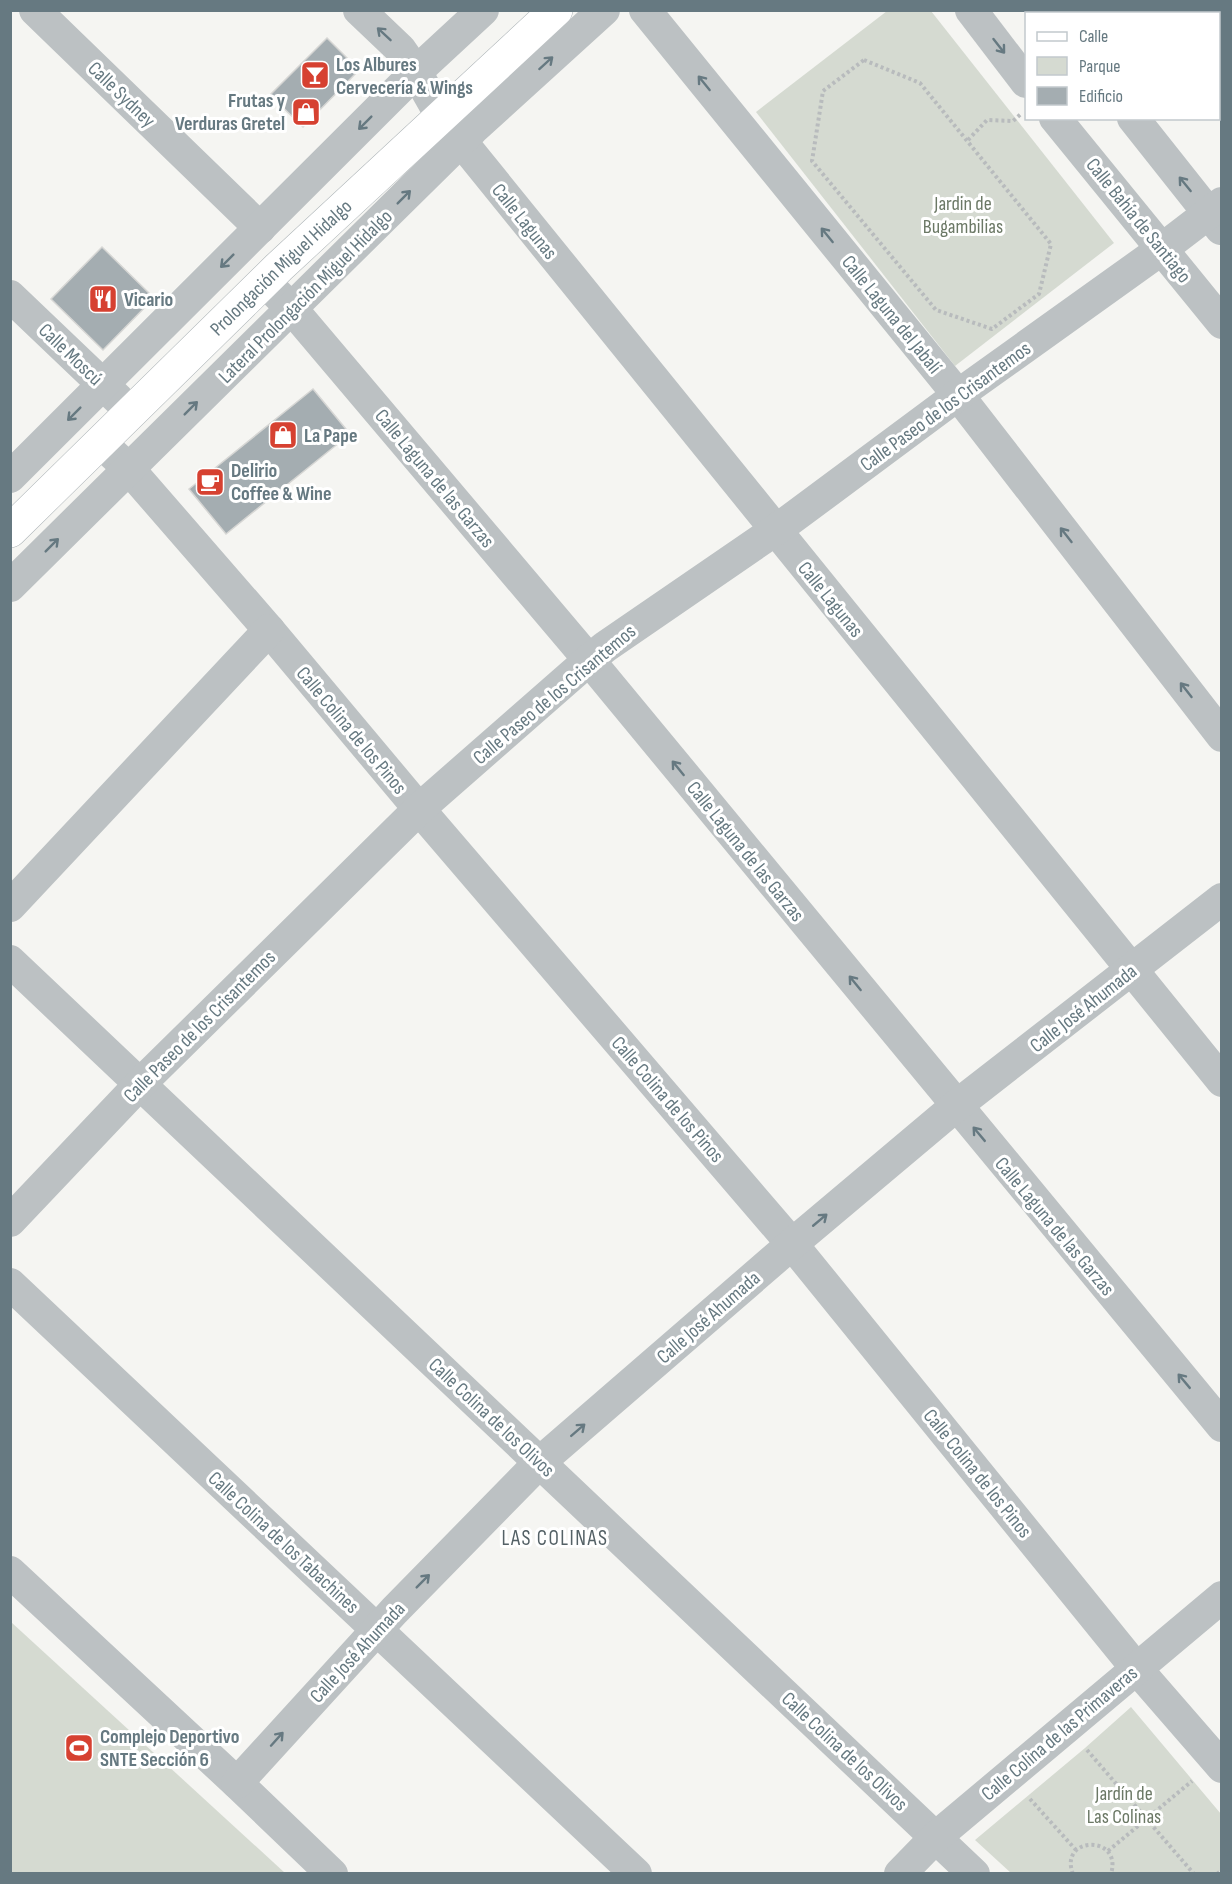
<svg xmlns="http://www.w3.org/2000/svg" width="1232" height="1884" viewBox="0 0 1232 1884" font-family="'Sofia Sans Condensed',sans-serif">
	<rect width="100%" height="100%" fill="#f5f5f2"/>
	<g fill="#d5dad1">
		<path d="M 887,11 L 931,11 L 1114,243 L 955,366 L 756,112 Z"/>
		<path d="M 11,1622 L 285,1873 L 11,1873 Z"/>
		<path d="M 1131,1707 L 1221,1814 L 1221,1870 L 1217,1874 L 1011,1873 L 975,1840 L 1085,1748 Z"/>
	</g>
	<g fill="#a4adb1" stroke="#d6d6d4" stroke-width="1.5">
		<path d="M 327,38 L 359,70 L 303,127 L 270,95 Z"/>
		<path d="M 102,247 L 154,298 L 103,350 L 51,299 Z"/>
		<path d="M 313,389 L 350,434 L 226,534 L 189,489 Z"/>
	</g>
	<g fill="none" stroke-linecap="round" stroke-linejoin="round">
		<g stroke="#aeb5b8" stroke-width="34">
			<g id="secondary">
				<path id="s1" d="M 10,531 L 279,267 L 556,10"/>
			</g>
		</g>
		<g stroke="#b8bbbd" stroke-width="4" stroke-dasharray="3 3" stroke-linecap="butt">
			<path d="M 864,60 L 920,83 L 1051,244 L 1039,294 L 992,329 L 936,310 L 812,161 L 823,91 Z"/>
			<path d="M 968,140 L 987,120 L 1013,121 L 1022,113"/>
			<path d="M 1087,1750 L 1194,1874"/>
			<path d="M 1030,1799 L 1076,1850"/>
			<path d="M 1108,1851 L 1192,1781"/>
			<path d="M 1073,1874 C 1058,1836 1123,1834 1111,1874"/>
			<path d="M 1217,1874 L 1222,1870"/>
		</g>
		<g stroke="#bcc1c3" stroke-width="32">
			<path d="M 35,10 L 260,228"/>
			<path d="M 359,10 L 400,49 L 416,72 L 441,116 L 461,141 L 1222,1081"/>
			<path d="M 645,10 L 958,395 L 1222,736"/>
			<path d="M 971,10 L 1026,82"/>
			<path d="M 1047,10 L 1049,14"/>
			<path d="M 1055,118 L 1222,323"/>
			<path d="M 1133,118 L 1221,229"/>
			<path d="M 264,281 L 292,309 L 589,660 L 1222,1426"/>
			<path d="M 10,296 L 118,399"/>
			<path d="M 101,443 L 129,469 L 269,630 L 419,809 L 792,1244 L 1136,1668 L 1222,1767"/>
			<path d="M 10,477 L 416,72 L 483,10"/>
			<path d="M 10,586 L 473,129 L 604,10"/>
			<path d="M 10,906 L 269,630"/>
			<path d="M 10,961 L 974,1874"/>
			<path d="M 10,1221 L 140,1084 L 419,809 L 589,660 L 605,647 L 787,522 L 958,395 L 1162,249 L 1222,203"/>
			<path d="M 10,1284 L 636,1874"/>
			<path d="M 10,1572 L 237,1783 L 332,1874"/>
			<path d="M 237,1783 L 394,1611 L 540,1462 L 792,1244 L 956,1106 L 1222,899"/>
			<path d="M 900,1874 L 936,1837 L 1222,1597"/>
		</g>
		<use href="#secondary" stroke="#fff" stroke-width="33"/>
	</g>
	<defs><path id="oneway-shaft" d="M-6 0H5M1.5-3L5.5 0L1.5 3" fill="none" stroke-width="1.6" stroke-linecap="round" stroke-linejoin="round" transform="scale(1.5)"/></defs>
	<g stroke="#667981">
		<use href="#oneway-shaft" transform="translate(384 34) rotate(-137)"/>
		<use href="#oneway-shaft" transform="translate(999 46) rotate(52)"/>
		<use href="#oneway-shaft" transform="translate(546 63) rotate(-42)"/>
		<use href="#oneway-shaft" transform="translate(704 83) rotate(-129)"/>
		<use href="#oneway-shaft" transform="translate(365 123) rotate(135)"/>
		<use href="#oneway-shaft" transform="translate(1185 184) rotate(-129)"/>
		<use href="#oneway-shaft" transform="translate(404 197) rotate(-45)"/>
		<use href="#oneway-shaft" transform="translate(827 235) rotate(-129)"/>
		<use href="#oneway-shaft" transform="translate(227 261) rotate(135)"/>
		<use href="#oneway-shaft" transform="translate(191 408) rotate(-45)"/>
		<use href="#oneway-shaft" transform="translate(74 414) rotate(135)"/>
		<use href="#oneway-shaft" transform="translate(1066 535) rotate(-128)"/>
		<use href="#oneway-shaft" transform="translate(52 545) rotate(-45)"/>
		<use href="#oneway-shaft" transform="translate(1186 690) rotate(-128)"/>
		<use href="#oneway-shaft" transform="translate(678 768) rotate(-129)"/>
		<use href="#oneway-shaft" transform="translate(855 983) rotate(-129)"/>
		<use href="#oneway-shaft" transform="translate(979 1134) rotate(-130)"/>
		<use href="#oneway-shaft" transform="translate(820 1220) rotate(-40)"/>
		<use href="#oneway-shaft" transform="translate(1184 1381) rotate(-130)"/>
		<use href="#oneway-shaft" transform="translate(578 1430) rotate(-41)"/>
		<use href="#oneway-shaft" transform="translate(423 1581) rotate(-45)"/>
		<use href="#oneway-shaft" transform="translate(277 1739) rotate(-48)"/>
	</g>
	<defs>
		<g id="bar-square" transform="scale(1.5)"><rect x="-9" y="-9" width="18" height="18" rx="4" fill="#d64131" stroke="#fff"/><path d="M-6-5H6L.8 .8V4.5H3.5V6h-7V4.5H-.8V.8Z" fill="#fff"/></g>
		<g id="shop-square" transform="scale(1.5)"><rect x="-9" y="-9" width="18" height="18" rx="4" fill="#d64131" stroke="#fff"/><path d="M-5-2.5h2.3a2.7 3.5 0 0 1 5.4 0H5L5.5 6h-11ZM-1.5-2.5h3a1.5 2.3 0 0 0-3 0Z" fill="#fff"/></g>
		<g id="restaurant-square" transform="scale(1.5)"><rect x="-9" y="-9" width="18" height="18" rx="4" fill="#d64131" stroke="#fff"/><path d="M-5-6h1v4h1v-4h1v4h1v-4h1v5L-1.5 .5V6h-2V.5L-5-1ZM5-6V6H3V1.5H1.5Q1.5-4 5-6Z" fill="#fff"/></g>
		<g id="cafe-square" transform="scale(1.5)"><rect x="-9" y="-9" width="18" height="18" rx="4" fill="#d64131" stroke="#fff"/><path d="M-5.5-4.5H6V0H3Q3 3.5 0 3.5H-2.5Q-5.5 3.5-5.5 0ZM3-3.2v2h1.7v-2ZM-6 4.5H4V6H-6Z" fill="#fff"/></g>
		<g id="stadium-square" transform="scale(1.5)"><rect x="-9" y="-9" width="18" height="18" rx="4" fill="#d64131" stroke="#fff"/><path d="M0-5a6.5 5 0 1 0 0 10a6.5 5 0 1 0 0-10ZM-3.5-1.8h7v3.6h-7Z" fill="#fff"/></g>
	</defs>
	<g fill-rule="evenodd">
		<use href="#bar-square" x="315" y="75"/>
		<use href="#shop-square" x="306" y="112"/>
		<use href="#restaurant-square" x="103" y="299"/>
		<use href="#shop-square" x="283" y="435"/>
		<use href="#cafe-square" x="210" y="482"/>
		<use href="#stadium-square" x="79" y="1748"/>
	</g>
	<g text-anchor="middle" stroke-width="6" stroke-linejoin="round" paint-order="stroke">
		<g font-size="20" font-weight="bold" fill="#667981" stroke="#fff" text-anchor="start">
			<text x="336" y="71">Los Albures<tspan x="336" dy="23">Cervecería &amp; Wings</tspan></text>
			<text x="285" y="107" text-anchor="end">Frutas y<tspan x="285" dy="23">Verduras Gretel</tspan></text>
			<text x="124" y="306">Vicario</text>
			<text x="304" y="442">La Pape</text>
			<text x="231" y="477">Delirio<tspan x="231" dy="23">Coffee &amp; Wine</tspan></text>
			<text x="100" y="1743">Complejo Deportivo<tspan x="100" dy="23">SNTE Sección 6</tspan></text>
		</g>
		<g font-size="20" fill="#667981" stroke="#fff">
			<text transform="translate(122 94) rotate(44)" y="7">Calle Sydney</text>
			<text transform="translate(1139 220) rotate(51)" y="7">Calle Bahía de Santiago</text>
			<text transform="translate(525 221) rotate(51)" y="7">Calle Lagunas</text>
			<text dy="7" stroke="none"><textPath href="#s1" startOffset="378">Prolongación Miguel Hidalgo</textPath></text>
			<text transform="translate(305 296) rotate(-45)" y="7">Lateral Prolongación Miguel Hidalgo</text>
			<text transform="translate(892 314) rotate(51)" y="7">Calle Laguna del Jabalí</text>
			<text transform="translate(71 354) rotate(44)" y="7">Calle Moscú</text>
			<text transform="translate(945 406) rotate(-36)" y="7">Calle Paseo de los Crisantemos</text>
			<text transform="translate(435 478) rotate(50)" y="7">Calle Laguna de las Garzas</text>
			<text transform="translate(831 599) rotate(51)" y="7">Calle Lagunas</text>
			<text transform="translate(554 694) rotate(-40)" y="7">Calle Paseo de los Crisantemos</text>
			<text transform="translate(352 730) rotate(50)" y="7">Calle Colina de los Pinos</text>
			<text transform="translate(746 851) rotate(51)" y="7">Calle Laguna de las Garzas</text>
			<text transform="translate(1083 1008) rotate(-38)" y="7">Calle José Ahumada</text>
			<text transform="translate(199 1026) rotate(-45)" y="7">Calle Paseo de los Crisantemos</text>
			<text transform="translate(668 1099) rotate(49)" y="7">Calle Colina de los Pinos</text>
			<text transform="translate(1055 1226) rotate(50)" y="7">Calle Laguna de las Garzas</text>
			<text transform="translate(708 1317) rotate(-41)" y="7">Calle José Ahumada</text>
			<text transform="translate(492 1417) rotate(43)" y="7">Calle Colina de los Olivos</text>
			<text transform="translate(978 1473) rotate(51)" y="7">Calle Colina de los Pinos</text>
			<text transform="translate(284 1542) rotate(43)" y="7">Calle Colina de los Tabachines</text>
			<text transform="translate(357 1652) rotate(-47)" y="7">Calle José Ahumada</text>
			<text transform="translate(1059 1733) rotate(-40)" y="7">Calle Colina de las Primaveras</text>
			<text transform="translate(845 1751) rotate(43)" y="7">Calle Colina de los Olivos</text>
		</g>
		<g font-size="20" fill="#6b7865" stroke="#fff">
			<text x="963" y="210">Jardin de<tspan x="963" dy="23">Bugambilias</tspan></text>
			<text x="1124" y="1800">Jardín de<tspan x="1124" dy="23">Las Colinas</tspan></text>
		</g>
		<g font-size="21" letter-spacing="1.5" fill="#546166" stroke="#fff">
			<text x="555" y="1545">LAS COLINAS</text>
		</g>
	</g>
	<rect width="1232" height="1884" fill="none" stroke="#667981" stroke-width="24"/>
	<rect x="1025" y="12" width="195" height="108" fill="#ffffff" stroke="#c2c9cd" stroke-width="1.5"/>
	<rect x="1037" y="32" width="30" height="9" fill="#ffffff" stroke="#c2c9cd" stroke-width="1.5"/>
	<text x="1079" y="42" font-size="18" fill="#667981">Calle</text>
	<rect x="1037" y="57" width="30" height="18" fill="#d5dad1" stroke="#c2c9cd" stroke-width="1.5"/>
	<text x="1079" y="72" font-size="18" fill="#667981">Parque</text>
	<rect x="1037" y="87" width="30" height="18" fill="#a4adb1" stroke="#c2c9cd" stroke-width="1.5"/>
	<text x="1079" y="102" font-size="18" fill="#667981">Edificio</text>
</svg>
